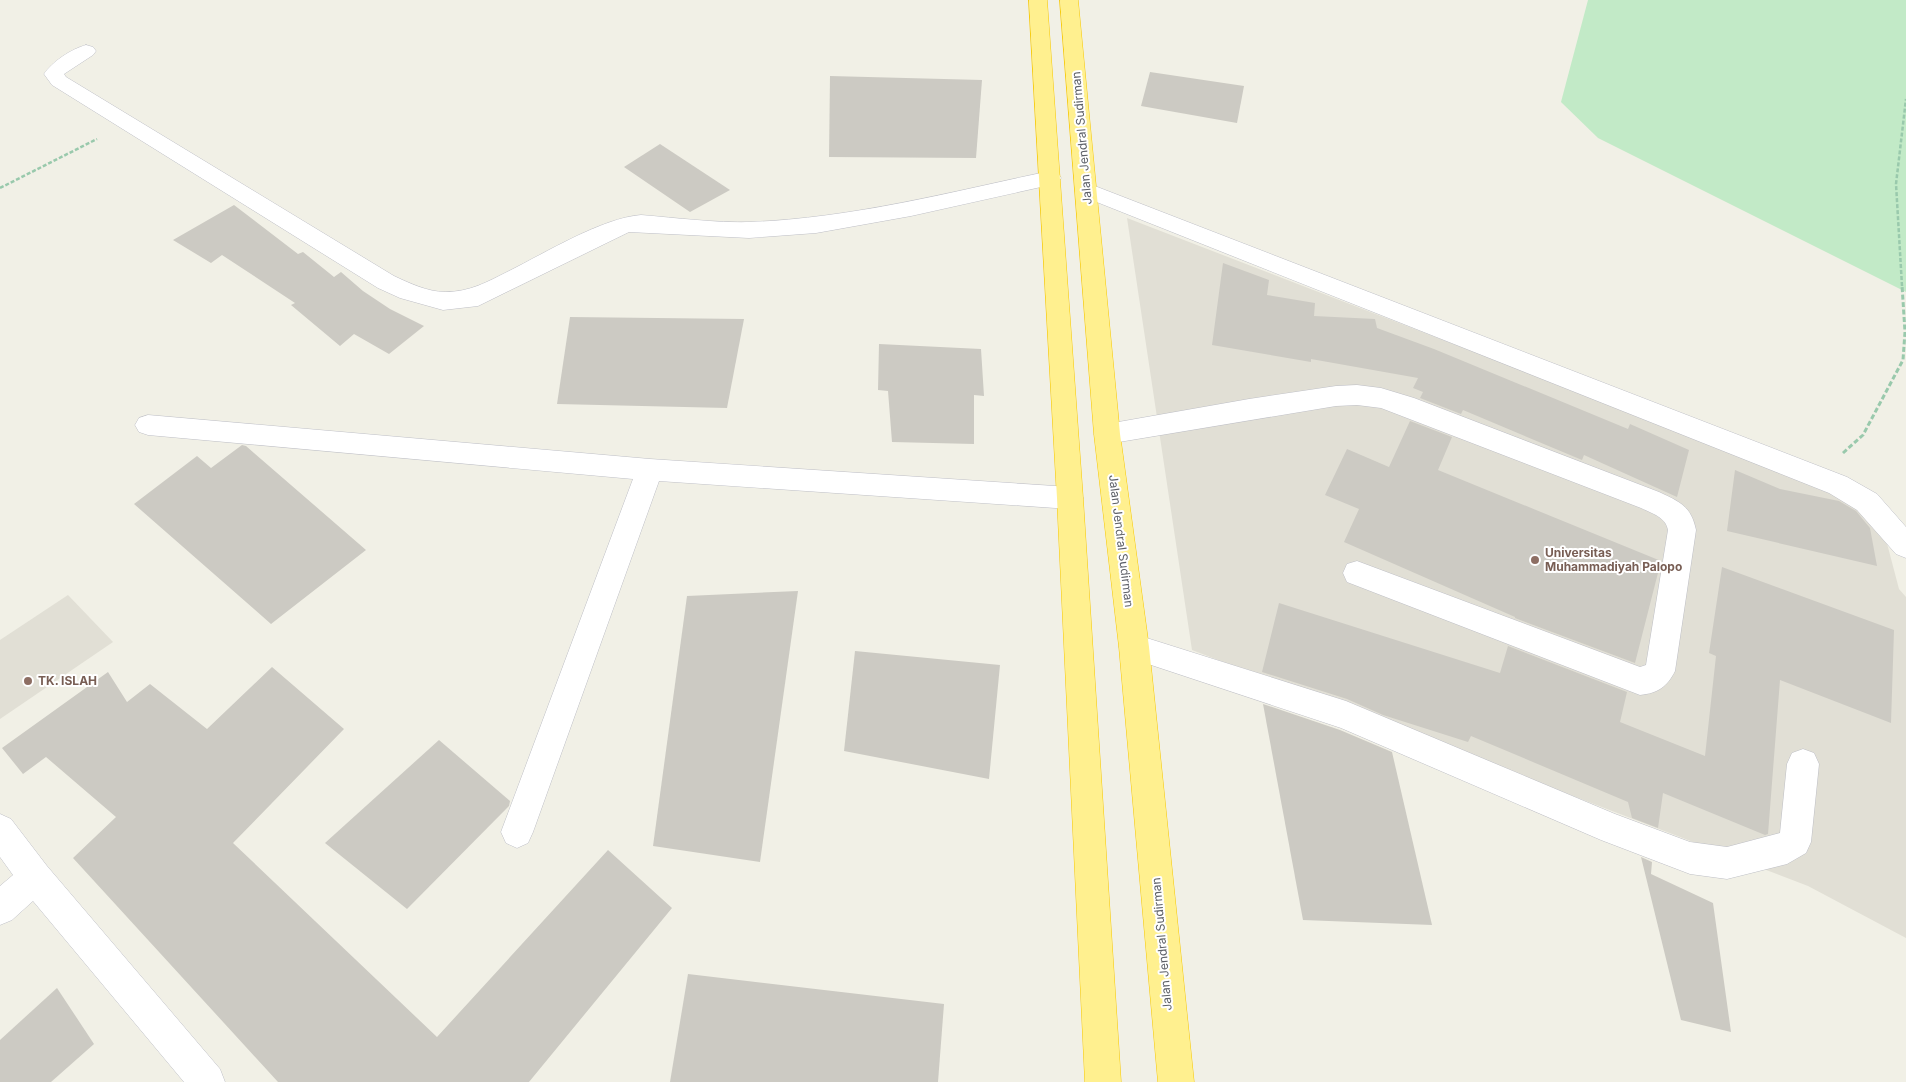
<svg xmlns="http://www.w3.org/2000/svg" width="1906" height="1082" viewBox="0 0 1906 1082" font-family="Inter,sans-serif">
	<rect width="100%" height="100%" fill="#f1f0e6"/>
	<g fill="#e1dfd5">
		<path d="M 1127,218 L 1860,501 L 1884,532 L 1899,589 L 1906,597 L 1906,938 L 1808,886 L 1192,650 Z"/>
		<path d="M 68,595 L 113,642 L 0,719 L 0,640 Z"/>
	</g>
	<path fill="#c2eac7" d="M 1588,0 L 1906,0 L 1906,292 L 1598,138 L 1561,102 Z"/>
	<g fill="#cccac3">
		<path d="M 1150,72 L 1244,86 L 1237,123 L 1141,106 Z"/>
		<path d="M 830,76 L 982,80 L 976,158 L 829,157 Z"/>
		<path d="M 660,144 L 730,190 L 690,212 L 624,167 Z"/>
		<path d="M 234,205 L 298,254 L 303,252 L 334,277 L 341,272 L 363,291 L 390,309 L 424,326 L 389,354 L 354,334 L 340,346 L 291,305 L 295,303 L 222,255 L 211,263 L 173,240 Z"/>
		<path d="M 1223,263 L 1269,280 L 1267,295 L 1315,303 L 1314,316 L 1375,319 L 1377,328 L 1434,349 L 1628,429 L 1630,424 L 1689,450 L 1677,497 L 1584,455 L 1582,460 L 1463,410 L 1461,414 L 1420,398 L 1423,392 L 1413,388 L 1418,378 L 1311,359 L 1311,362 L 1212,345 Z"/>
		<path d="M 570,317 L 744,319 L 727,408 L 557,404 Z"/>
		<path d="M 879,344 L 981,349 L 984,396 L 974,395 L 974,444 L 892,442 L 888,391 L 878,390 Z"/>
		<path d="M 1410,421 L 1452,437 L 1438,470 L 1661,561 L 1635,663 L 1515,618 L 1515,617 L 1344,542 L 1359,509 L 1325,495 L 1347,449 L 1389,467 Z"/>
		<path d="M 242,445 L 246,446 L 366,550 L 271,624 L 134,504 L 197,456 L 211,468 Z"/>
		<path d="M 1735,470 L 1780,489 L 1839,501 L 1856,511 L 1870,528 L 1877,566 L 1727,531 Z"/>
		<path d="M 1722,567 L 1894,630 L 1891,723 L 1780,680 L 1768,834 L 1765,835 L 1663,793 L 1658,828 L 1632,818 L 1628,802 L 1471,736 L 1468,742 L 1383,715 L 1347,699 L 1262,672 L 1279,603 L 1500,673 L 1508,646 L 1627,692 L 1620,722 L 1705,756 L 1716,656 L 1709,653 Z"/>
		<path d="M 798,591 L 760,862 L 653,846 L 687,596 Z"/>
		<path d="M 855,651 L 1000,665 L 989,779 L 844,751 Z"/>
		<path d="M 272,667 L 344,729 L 233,843 L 437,1037 L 608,850 L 672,908 L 529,1082 L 278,1082 L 73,858 L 116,817 L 46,757 L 23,774 L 2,748 L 108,672 L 127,702 L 150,684 L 207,729 Z"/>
		<path d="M 1263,704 L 1340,730 L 1392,752 L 1432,925 L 1303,920 Z"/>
		<path d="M 439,740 L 510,801 L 509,806 L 407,909 L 325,843 Z"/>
		<path d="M 1641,857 L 1652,862 L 1651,874 L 1713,903 L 1731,1032 L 1681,1020 Z"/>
		<path d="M 688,974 L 944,1004 L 938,1082 L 670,1082 Z"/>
		<path d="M 57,988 L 94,1044 L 51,1082 L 0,1082 L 0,1040 Z"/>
	</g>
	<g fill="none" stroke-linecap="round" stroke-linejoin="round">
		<g stroke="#bebfc6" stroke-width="1">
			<g id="minor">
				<path d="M 86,45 L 93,47 L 96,51 L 93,55 L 64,74 L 66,77 L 394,276 C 409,283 428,292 445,292 C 470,292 487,282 509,271 C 545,253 602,218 641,215 C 677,218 715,223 751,222 C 852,218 951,192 1050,171 L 1058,173 L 1061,178 L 1058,183 L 1050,185 L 911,216 L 816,233 L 749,238 L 629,232 L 478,306 L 443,310 L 400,298 L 378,288 L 52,85 L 44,74 C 52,62 71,49 86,45 Z"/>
				<path d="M 1087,183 L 1847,477 L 1877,494 L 1906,527 L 1906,558 L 1896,554 L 1857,510 L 1829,493 L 1079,195 L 1076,190 L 1079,185 Z"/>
				<path d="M 1357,385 L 1381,388 L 1414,398 L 1659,492 C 1680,502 1691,506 1696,530 L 1675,671 C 1667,687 1658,693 1640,695 L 1347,582 L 1343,573 L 1347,564 L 1357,561 L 1640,667 L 1646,665 L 1668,530 C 1666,517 1651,513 1641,508 L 1381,408 L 1357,405 L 1336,406 L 1107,444 L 1098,441 L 1094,434 L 1098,427 L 1107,424 L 1249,399 L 1336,386 Z"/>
				<path d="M 148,415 L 650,459 L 1070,487 L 1079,490 L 1083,498 L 1079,506 L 1070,509 L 659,481 L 533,832 L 528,843 L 517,848 L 506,843 L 501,832 L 633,479 L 148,435 L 139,432 L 135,425 L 139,418 Z"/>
				<path d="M 1134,634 L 1346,701 L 1615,814 L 1690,842 L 1727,847 L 1780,833 L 1787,764 L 1792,753 L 1803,749 L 1814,753 L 1819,764 L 1811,842 L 1806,853 L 1787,864 L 1727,879 L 1690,874 L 1601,840 L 1341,728 L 1124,656 L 1119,647 L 1124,638 Z"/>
				<path d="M 0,814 L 11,819 L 47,866 L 220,1069 L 225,1082 L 184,1082 L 33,901 L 12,920 L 0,925 L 0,886 L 13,875 L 0,857 Z"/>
			</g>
		</g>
		<g stroke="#f7c800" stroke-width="1">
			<g id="highway">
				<path d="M 1029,0 L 1047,0 L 1083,498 L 1121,1082 L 1085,1082 L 1057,498 Z"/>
				<path d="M 1060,0 L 1078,0 L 1120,434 L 1149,647 L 1194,1082 L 1158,1082 L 1119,647 L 1094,434 Z"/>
			</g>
		</g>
		<g stroke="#99c9ac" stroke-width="2.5" stroke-dasharray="4 2" stroke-linecap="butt">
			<path d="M 0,188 L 97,139"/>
			<path d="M 1902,286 L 1896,184 L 1906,99"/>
		</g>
		<path stroke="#99c9ac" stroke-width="3" stroke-dasharray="5 2.5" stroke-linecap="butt" d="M 1843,453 L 1863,435 L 1903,360 L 1905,332 L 1902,285"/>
		<use href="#minor" fill="#fff" fill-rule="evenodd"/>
		<use href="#highway" fill="#fff08f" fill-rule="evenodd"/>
	</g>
	<g fill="#8d6e63" stroke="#fff" stroke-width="2">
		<circle cx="1535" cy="560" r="5"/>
		<circle cx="28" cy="681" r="5"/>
	</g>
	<g text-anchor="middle" stroke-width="4" stroke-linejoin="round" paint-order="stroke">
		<g font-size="12" fill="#5e6168" stroke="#fff">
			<text transform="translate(1082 138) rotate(-95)" y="4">Jalan Jendral Sudirman</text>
			<text transform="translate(1121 541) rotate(83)" y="4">Jalan Jendral Sudirman</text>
			<text transform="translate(1162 944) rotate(-95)" y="4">Jalan Jendral Sudirman</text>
		</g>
		<g font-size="12" font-weight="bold" fill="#785e54" stroke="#fff" text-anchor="start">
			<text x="1545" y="557">Universitas<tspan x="1545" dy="14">Muhammadiyah Palopo</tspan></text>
			<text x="38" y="685">TK. ISLAH</text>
		</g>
	</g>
</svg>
